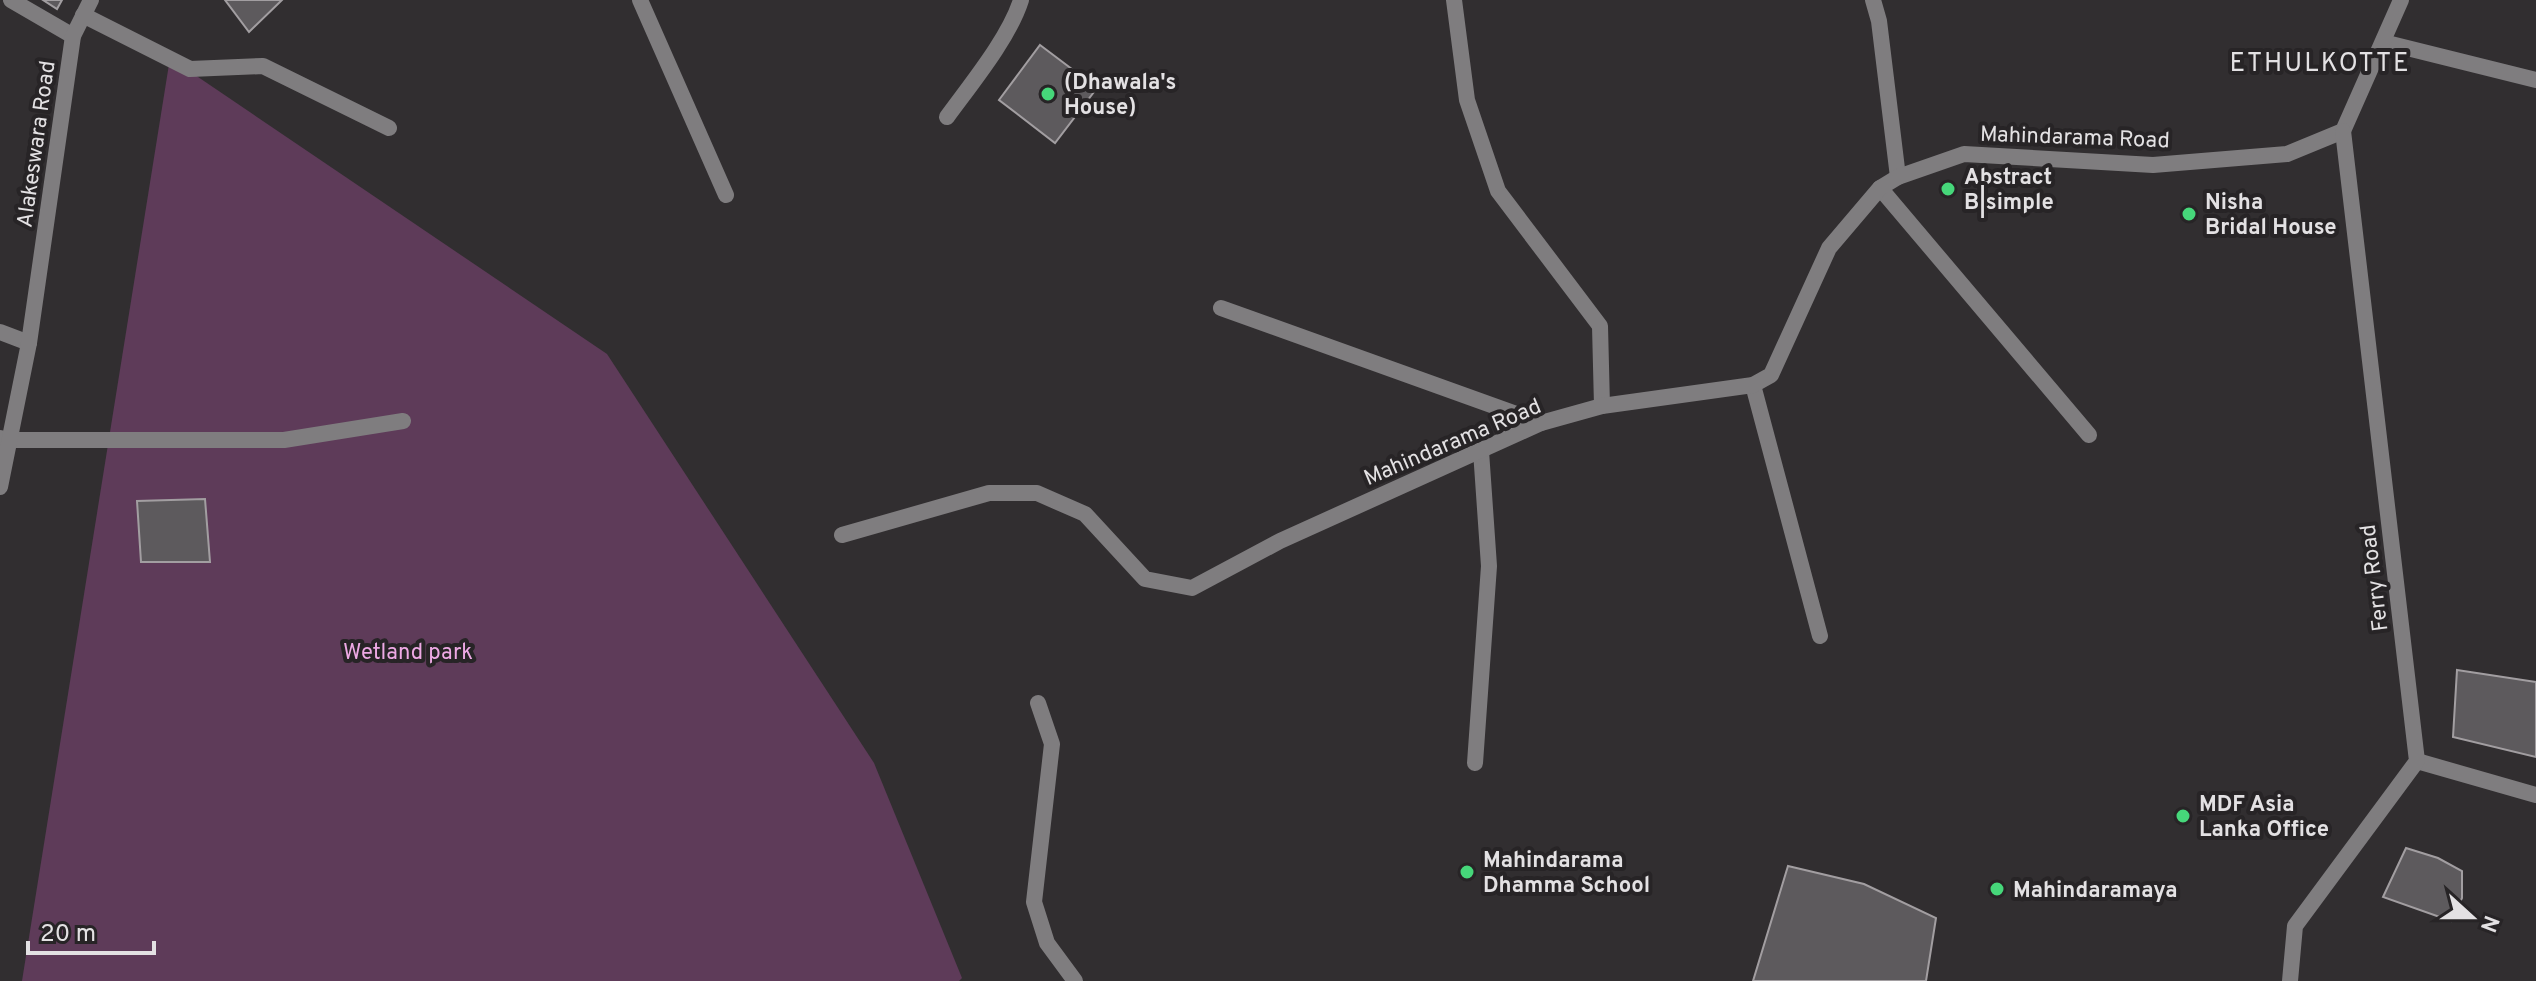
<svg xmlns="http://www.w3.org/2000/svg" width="2536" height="981" viewBox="0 0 2536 981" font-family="Overpass,sans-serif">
	<rect width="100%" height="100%" fill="#312e30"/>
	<path fill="#5e3b59" d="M 170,58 L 607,354 L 874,763 L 962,978 L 959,981 L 22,981 Z"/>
	<g fill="#5d5a5d" stroke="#a29ea1" stroke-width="2">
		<path d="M 43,0 L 62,0 L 57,9 Z"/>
		<path d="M 225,0 L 282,0 L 249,32 Z"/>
		<path d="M 1040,45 L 1097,88 L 1055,143 L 999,100 Z"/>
		<path d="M 205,499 L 210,562 L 141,562 L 137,501 Z"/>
		<path d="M 2457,670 L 2536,682 L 2536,757 L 2453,737 Z"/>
		<path d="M 2406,848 L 2438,858 L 2462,871 L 2462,898 L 2451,921 L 2383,897 Z"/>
		<path d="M 1788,866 L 1864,884 L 1936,918 L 1926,981 L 1753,981 Z"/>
	</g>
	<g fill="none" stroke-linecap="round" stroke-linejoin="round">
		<g stroke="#7f7d7f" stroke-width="16">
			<path d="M 1038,703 L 1052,744 L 1034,902 L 1047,943 L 1075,981"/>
			<path d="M 1475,763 L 1489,566 L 1481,451"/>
		</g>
		<g stroke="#7f7d7f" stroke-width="16">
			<path d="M 11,0 L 73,36"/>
			<path d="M 640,0 L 726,195"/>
			<path d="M 1454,0 L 1467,100 L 1498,191 L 1600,326 L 1602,406"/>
			<path d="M 1873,0 L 1879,21 L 1898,177"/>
			<path d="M 83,15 L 190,69 L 263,66 L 389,128"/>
			<path d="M 2383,42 L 2536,80"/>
			<path d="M 947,117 C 971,84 1009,38 1021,0"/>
			<path d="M 1880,188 L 2089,435"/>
			<path d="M 1221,308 L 1541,423"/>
			<path d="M 0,332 L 29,343"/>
			<path d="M 1753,385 L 1820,636"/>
			<path d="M 0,438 L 8,440 L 284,440 L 403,421"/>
			<path d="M 0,487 L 29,343 L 73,36 L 91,0"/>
			<path d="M 842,535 L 989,493 L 1037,493 L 1085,514 L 1145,579 L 1192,588 L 1280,541 L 1541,423 L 1602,406 L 1753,385 L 1771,375 L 1829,248 L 1880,188 L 1898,177 L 1964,154 L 2153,165 L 2287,154 L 2343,131 L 2401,0"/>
			<path d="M 2417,761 L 2536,795"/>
			<path d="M 2290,981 L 2295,926 L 2417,761 L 2343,131"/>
		</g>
	</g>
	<g fill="#46d77a" stroke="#272426" stroke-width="3">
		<circle cx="1048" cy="94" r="8"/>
		<circle cx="1948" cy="189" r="8"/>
		<circle cx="2189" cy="214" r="8"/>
		<circle cx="2183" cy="816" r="8"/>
		<circle cx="1467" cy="872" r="8"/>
		<circle cx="1997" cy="889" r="8"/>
	</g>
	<g text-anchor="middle" stroke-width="8" stroke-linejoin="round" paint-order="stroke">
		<g font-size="22" font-weight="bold" fill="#e3e1e3" stroke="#272426" text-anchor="start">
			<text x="1064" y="89">(Dhawala's<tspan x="1064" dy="25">House)</tspan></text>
			<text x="1964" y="184">Abstract<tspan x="1964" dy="25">B|simple</tspan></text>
			<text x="2205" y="209">Nisha<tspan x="2205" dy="25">Bridal House</tspan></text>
			<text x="2199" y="811">MDF Asia<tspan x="2199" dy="25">Lanka Office</tspan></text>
			<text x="1483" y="867">Mahindarama<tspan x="1483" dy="25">Dhamma School</tspan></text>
			<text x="2013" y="897">Mahindaramaya</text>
		</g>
		<g font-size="22" fill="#e3e1e3" stroke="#272426">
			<text transform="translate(2075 136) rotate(2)" y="8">Mahindarama Road</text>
			<text transform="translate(35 144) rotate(-82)" y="8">Alakeswara Road</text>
			<text transform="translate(1452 441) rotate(-23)" y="8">Mahindarama Road</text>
			<text transform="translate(2373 578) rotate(-97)" y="8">Ferry Road</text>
		</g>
		<g font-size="22" fill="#eda9e4" stroke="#272426">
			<text x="408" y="659">Wetland park</text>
		</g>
		<g font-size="26" letter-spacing="2" fill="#e3e1e3" stroke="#272426">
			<text x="2320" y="71">ETHULKOTTE</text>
		</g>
	</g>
	<g transform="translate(2472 917) rotate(111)" stroke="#272426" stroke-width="6" paint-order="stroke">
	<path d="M0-6L14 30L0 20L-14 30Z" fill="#e3e1e3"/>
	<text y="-12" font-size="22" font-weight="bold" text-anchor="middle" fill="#e3e1e3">N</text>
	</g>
	<path d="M28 941v12h126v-12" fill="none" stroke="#e3e1e3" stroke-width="4"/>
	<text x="40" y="941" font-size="24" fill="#e3e1e3" stroke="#272426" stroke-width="6" paint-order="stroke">20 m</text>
</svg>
